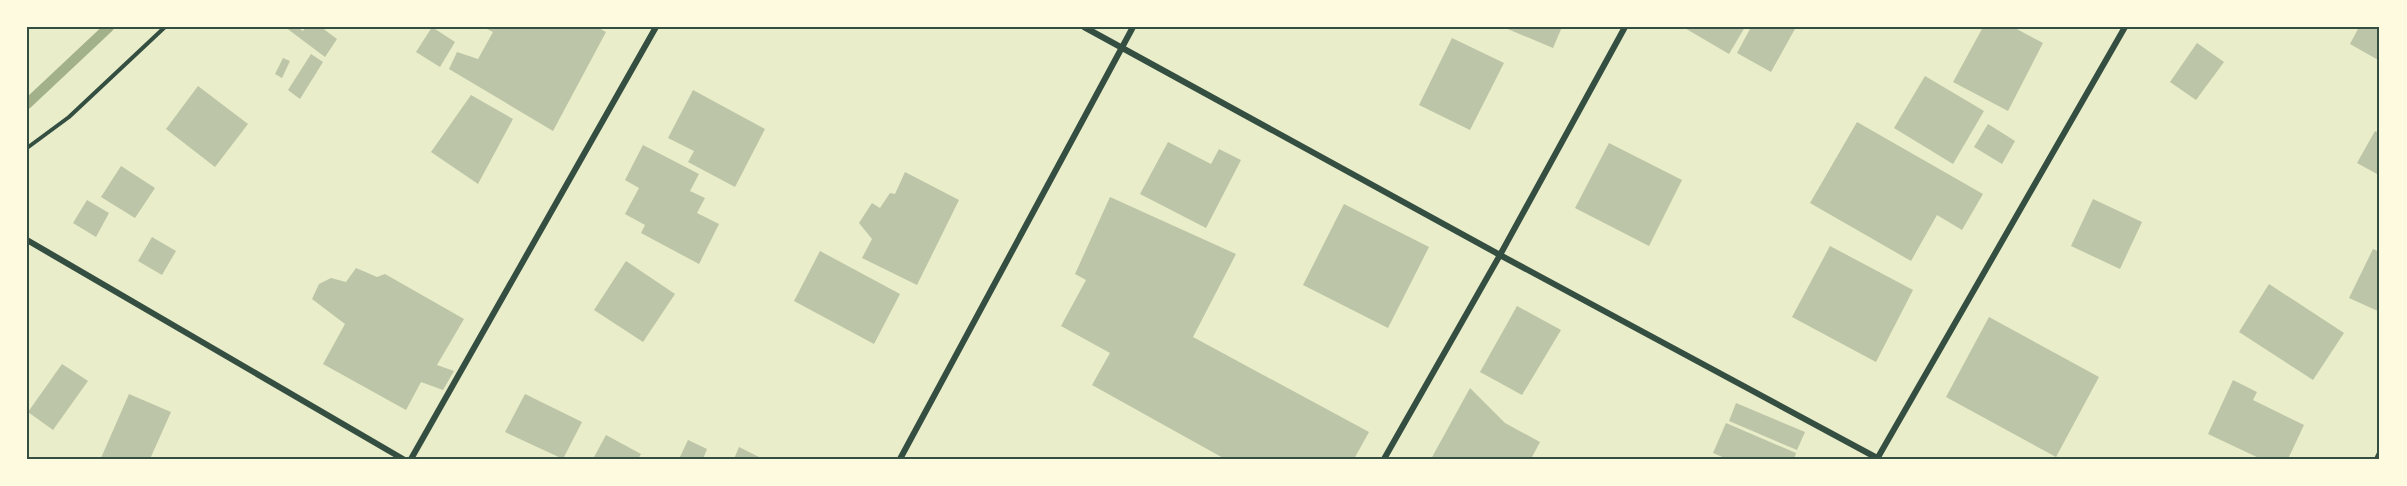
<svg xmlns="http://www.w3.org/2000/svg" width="2407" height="486" viewBox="0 0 2407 486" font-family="Barlow,sans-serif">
	<rect width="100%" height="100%" fill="#e9edc9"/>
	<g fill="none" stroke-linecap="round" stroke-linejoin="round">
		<path stroke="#a3b18a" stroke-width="10" d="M 27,104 L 109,27"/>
	</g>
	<g fill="#bcc5a7">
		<path d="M 285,27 L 297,27 L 303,31 L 306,27 L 321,27 L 337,39 L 325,57 Z"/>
		<path d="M 432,27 L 455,42 L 440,67 L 416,52 Z"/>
		<path d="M 483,27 L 597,27 L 606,32 L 553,131 L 449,69 L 457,52 L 478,59 L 493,32 Z"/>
		<path d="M 1503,27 L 1562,27 L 1553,48 Z"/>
		<path d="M 1683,27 L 1745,27 L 1729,54 Z"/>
		<path d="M 1751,27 L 1796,27 L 1771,72 L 1737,53 Z"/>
		<path d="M 1983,27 L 2013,27 L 2043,43 L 2008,111 L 1953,82 Z"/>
		<path d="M 2359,27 L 2380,27 L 2380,61 L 2350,44 Z"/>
		<path d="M 1452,38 L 1504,63 L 1470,130 L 1419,105 Z"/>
		<path d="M 2197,43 L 2224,62 L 2196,100 L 2170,82 Z"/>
		<path d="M 311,54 L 323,62 L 300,99 L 288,90 Z"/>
		<path d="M 283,58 L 290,61 L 282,78 L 275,74 Z"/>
		<path d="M 1925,76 L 1984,111 L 1953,164 L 1894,128 Z"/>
		<path d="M 198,86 L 248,124 L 215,167 L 166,129 Z"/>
		<path d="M 693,90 L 765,129 L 735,187 L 688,162 L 694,151 L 668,138 Z"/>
		<path d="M 471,95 L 513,119 L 478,184 L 431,152 Z"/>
		<path d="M 1857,122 L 1983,194 L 1962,230 L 1937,215 L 1911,261 L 1810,203 Z"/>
		<path d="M 1988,124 L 2015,141 L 2002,164 L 1974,147 Z"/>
		<path d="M 2375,131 L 2380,133 L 2380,169 L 2377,174 L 2357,163 Z"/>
		<path d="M 1168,142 L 1211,164 L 1219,149 L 1241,160 L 1206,228 L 1140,194 Z"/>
		<path d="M 1609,143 L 1682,180 L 1649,246 L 1575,208 Z"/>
		<path d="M 643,145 L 699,174 L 690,191 L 705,198 L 697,213 L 719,224 L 699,264 L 641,233 L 645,225 L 625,214 L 639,188 L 625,180 Z"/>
		<path d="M 121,166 L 155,188 L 135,218 L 101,197 Z"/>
		<path d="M 905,172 L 959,200 L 917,285 L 862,258 L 872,239 L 859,223 L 872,203 L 880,208 L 890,193 L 895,194 Z"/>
		<path d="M 1110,197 L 1236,254 L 1193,337 L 1369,432 L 1354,459 L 1225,459 L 1092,385 L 1110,353 L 1061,326 L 1086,280 L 1075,274 Z"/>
		<path d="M 2093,199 L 2142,222 L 2120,269 L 2071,246 Z"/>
		<path d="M 87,200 L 109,213 L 96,237 L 73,223 Z"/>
		<path d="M 1344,204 L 1429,247 L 1388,328 L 1303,285 Z"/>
		<path d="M 152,237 L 176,251 L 162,275 L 138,261 Z"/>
		<path d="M 1830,246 L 1913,290 L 1876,362 L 1792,317 Z"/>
		<path d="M 2373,249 L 2380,252 L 2380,312 L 2349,298 Z"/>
		<path d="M 820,251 L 900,294 L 874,344 L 794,301 Z"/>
		<path d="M 626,261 L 675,294 L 643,342 L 594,310 Z"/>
		<path d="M 356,268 L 377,277 L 385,274 L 464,319 L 437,365 L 454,371 L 443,390 L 421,382 L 406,410 L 323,364 L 345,324 L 312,299 L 319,284 L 331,278 L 346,282 Z"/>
		<path d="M 2269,284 L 2344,333 L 2313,380 L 2239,332 Z"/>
		<path d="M 1517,306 L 1561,330 L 1522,395 L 1480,372 Z"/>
		<path d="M 1989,317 L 2099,377 L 2056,457 L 1946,397 Z"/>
		<path d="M 62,364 L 88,381 L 53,430 L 28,412 Z"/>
		<path d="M 2233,380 L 2257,392 L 2253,400 L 2304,425 L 2288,459 L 2261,459 L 2208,434 Z"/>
		<path d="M 1470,388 L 1505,423 L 1540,442 L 1531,459 L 1431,459 Z"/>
		<path d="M 129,394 L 171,412 L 150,459 L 103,459 L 101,458 Z"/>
		<path d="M 525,394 L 582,422 L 563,459 L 505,432 Z"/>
		<path d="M 1736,403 L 1805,432 L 1797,450 L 1729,421 Z"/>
		<path d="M 1726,423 L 1796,453 L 1794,459 L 1727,459 L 1713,453 Z"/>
		<path d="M 606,435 L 641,454 L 638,459 L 593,459 Z"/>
		<path d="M 688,440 L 707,449 L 703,459 L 679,459 Z"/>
		<path d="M 739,447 L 763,459 L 734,459 Z"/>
	</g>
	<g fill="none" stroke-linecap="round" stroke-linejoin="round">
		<path stroke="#344e41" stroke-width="4" d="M 27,148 L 69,117 L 165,27"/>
		<g stroke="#344e41" stroke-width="6">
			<path d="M 1084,27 L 1500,255 L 1879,459"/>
			<path d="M 27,240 L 403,459"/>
			<path d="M 411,459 L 656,27"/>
			<path d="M 900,459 L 1133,27"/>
			<path d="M 1384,459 L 1500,255 L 1625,27"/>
			<path d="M 1877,459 L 2125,27"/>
			<path d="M 2377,459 L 2380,453"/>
		</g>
	</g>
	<rect width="2407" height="486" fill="none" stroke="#fefae0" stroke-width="57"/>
	<rect x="28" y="28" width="2350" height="430" fill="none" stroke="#344e41" stroke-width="2"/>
</svg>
